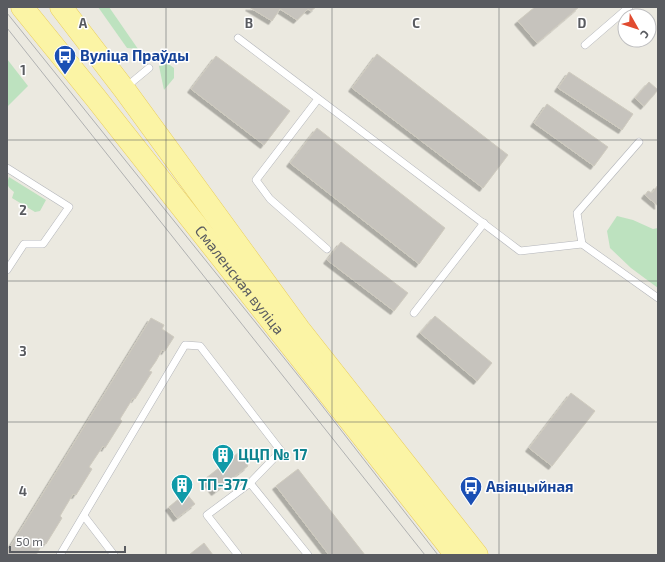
<svg xmlns="http://www.w3.org/2000/svg" width="665" height="562" viewBox="0 0 665 562" font-family="'Exo 2',sans-serif">
	<defs>
		<filter id="shadow"><feDropShadow dx="-3.5" dy="3.5" stdDeviation="0" flood-color="#0004"/></filter>
	</defs>
	<rect width="100%" height="100%" fill="#ebe9e0"/>
	<g fill="#bde2bf">
		<path d="M 98,7 L 109,7 L 138,49 L 127,48 Z"/>
		<path d="M 7,59 L 28,86 L 7,107 Z"/>
		<path d="M 167,63 L 174,68 L 174,78 L 164,90 L 159,66 Z"/>
		<path d="M 9,177 L 46,200 L 40,211 L 35,212 L 12,198 L 14,192 C 8,187 6,185 9,177 Z"/>
		<path d="M 617,216 L 633,220 L 653,229 L 658,228 L 658,288 L 631,268 L 610,248 L 607,231 Z"/>
	</g>
	<g fill="#c6c3bd" stroke="#cfcbbf" filter="url(#shadow)">
		<path d="M 249,7 L 316,7 L 311,11 L 308,9 L 297,20 L 280,9 L 272,21 Z"/>
		<path d="M 535,7 L 579,7 L 537,43 L 518,21 Z"/>
		<path d="M 377,54 L 508,155 L 483,188 L 352,88 Z"/>
		<path d="M 216,56 L 290,111 L 264,145 L 191,89 Z"/>
		<path d="M 569,72 L 633,114 L 622,130 L 558,88 Z"/>
		<path d="M 649,82 L 658,90 L 644,106 L 635,98 Z"/>
		<path d="M 547,104 L 608,147 L 594,166 L 534,123 Z"/>
		<path d="M 317,128 L 445,228 L 419,264 L 290,163 Z"/>
		<path d="M 658,185 L 658,206 L 645,195 L 648,191 L 652,193 Z"/>
		<path d="M 341,242 L 408,293 L 394,311 L 327,260 Z"/>
		<path d="M 435,316 L 492,363 L 477,381 L 420,333 Z"/>
		<path d="M 151,318 L 164,325 L 162,329 L 174,337 L 165,351 L 162,350 L 156,361 L 149,371 L 152,372 L 135,399 L 133,398 L 120,419 L 122,421 L 105,448 L 103,446 L 89,467 L 92,469 L 76,495 L 73,494 L 60,516 L 62,518 L 46,544 L 43,543 L 36,555 L 7,555 L 7,552 Z"/>
		<path d="M 571,393 L 595,411 L 552,466 L 529,448 Z"/>
		<path d="M 238,453 L 248,466 L 215,492 L 205,479 Z"/>
		<path d="M 298,469 L 365,555 L 329,555 L 276,486 Z"/>
		<path d="M 186,493 L 195,504 L 177,518 L 169,507 Z"/>
		<path d="M 204,543 L 213,555 L 189,555 Z"/>
	</g>
	<g fill="none" stroke-linecap="round" stroke-linejoin="round">
		<g stroke="#b3b5ba" stroke-width="8">
			<g id="service">
				<path d="M 238,38 L 520,251 L 582,244 L 658,298"/>
				<path d="M 585,45 L 629,7"/>
				<path d="M 126,87 L 149,68"/>
				<path d="M 318,99 L 256,180 L 270,199 L 327,249"/>
				<path d="M 7,168 L 69,207 L 43,244 L 24,244 L 7,270"/>
				<path d="M 582,244 L 577,213 L 639,142"/>
				<path d="M 414,313 L 484,223"/>
				<path d="M 84,516 L 114,555"/>
				<path d="M 60,555 L 185,345 L 200,346 L 281,451 L 250,483"/>
				<path d="M 238,555 L 207,515 L 250,483 L 308,555"/>
			</g>
		</g>
		<g stroke="#eacd59" stroke-width="23">
			<g id="primary">
				<path id="s1" d="M 22,7 L 95,97 L 456,555"/>
				<path d="M 61,7 L 124,89 L 299,329 L 477,555"/>
			</g>
		</g>
		<use href="#service" stroke="#fff" stroke-width="7"/>
		<use href="#primary" stroke="#fbf4a5" stroke-width="22"/>
		<g stroke="#b1b2b2" stroke-width="1">
			<path d="M 7,13 L 313,394 L 438,555"/>
			<path d="M 7,28 L 425,555"/>
		</g>
	</g>
	<path fill="none" stroke="#595b60" stroke-width="1" stroke-opacity="0.55" d="M 166,7 L 166,555M 332,7 L 332,555M 499,7 L 499,555M 7,140 L 658,140M 7,281 L 658,281M 7,422 L 658,422"/>
	<defs>
		<g id="bus-pin" transform="scale(1.15)"><path d="M0 17L-7.5 6A9.5 9.5 0 1 1 7.5 6Z" fill="#1a4fb4" stroke="#fff"/><path d="M-5-6H5V4H4V6H2V4H-2V6H-4V4H-5ZM-3.5-4V0h7V-4ZM-3.5 1.2v1.5H-2V1.2ZM2 1.2v1.5H3.5V1.2Z" fill="#fff"/></g>
		<g id="building-pin" transform="scale(1.15)"><path d="M0 17L-7.5 6A9.5 9.5 0 1 1 7.5 6Z" fill="#0f9aa8" stroke="#fff"/><path d="M-4-6H4V6H1V3H-1V6H-4ZM-2.5-4.3h1.7v1.8h-1.7ZM.8-4.3h1.7v1.8H.8ZM-2.5-1h1.7V.8h-1.7ZM.8-1h1.7V.8H.8Z" fill="#fff"/></g>
	</defs>
	<g fill-rule="evenodd">
		<use href="#bus-pin" x="65" y="56"/>
		<use href="#building-pin" x="223" y="455"/>
		<use href="#building-pin" x="182" y="485"/>
		<use href="#bus-pin" x="471" y="487"/>
	</g>
	<g text-anchor="middle" stroke-width="3" stroke-linejoin="round" paint-order="stroke">
		<g font-size="15" font-weight="bold" fill="#164399" stroke="#fff" text-anchor="start">
			<text x="80" y="61">Вуліца Праўды</text>
			<text x="486" y="492">Авіяцыйная</text>
		</g>
		<g font-size="15" fill="#595b60" stroke="#fff">
			<text dy="5" stroke="none"><textPath href="#s1" startOffset="349">Смаленская вуліца</textPath></text>
		</g>
		<g font-size="15" font-weight="bold" fill="#0d838f" stroke="#fff" text-anchor="start">
			<text x="238" y="460">ЦЦП № 17</text>
			<text x="198" y="490">ТП-377</text>
		</g>
	</g>
	<g font-size="13" text-anchor="middle" font-weight="bold" fill="#595b60" stroke="#fff" stroke-width="3" stroke-linejoin="round" paint-order="stroke">
		<text x="83" y="28">A</text>
		<text x="249" y="28">B</text>
		<text x="416" y="28">C</text>
		<text x="582" y="28">D</text>
		<text x="23" y="75">1</text>
		<text x="23" y="215">2</text>
		<text x="23" y="356">3</text>
		<text x="23" y="496">4</text>
	</g>
	<rect width="665" height="562" fill="none" stroke="#595b60" stroke-width="16"/>
	<g transform="translate(637 28) rotate(129)"><circle r="19" fill="#ffffff" stroke="#bdbdbf"/>
	<path d="M0-3L7 15L0 10L-7 15Z" fill="#e14b30"/>
	<text y="-6" font-size="11" font-weight="bold" text-anchor="middle" fill="#595b60">С</text>
	</g>
	<path d="M10 546v6h115v-6" fill="none" stroke="#595b60" stroke-width="2"/>
	<text x="16" y="546" font-size="12" fill="#595b60" stroke="#ffffff" stroke-width="3" paint-order="stroke">50 m</text>
</svg>
